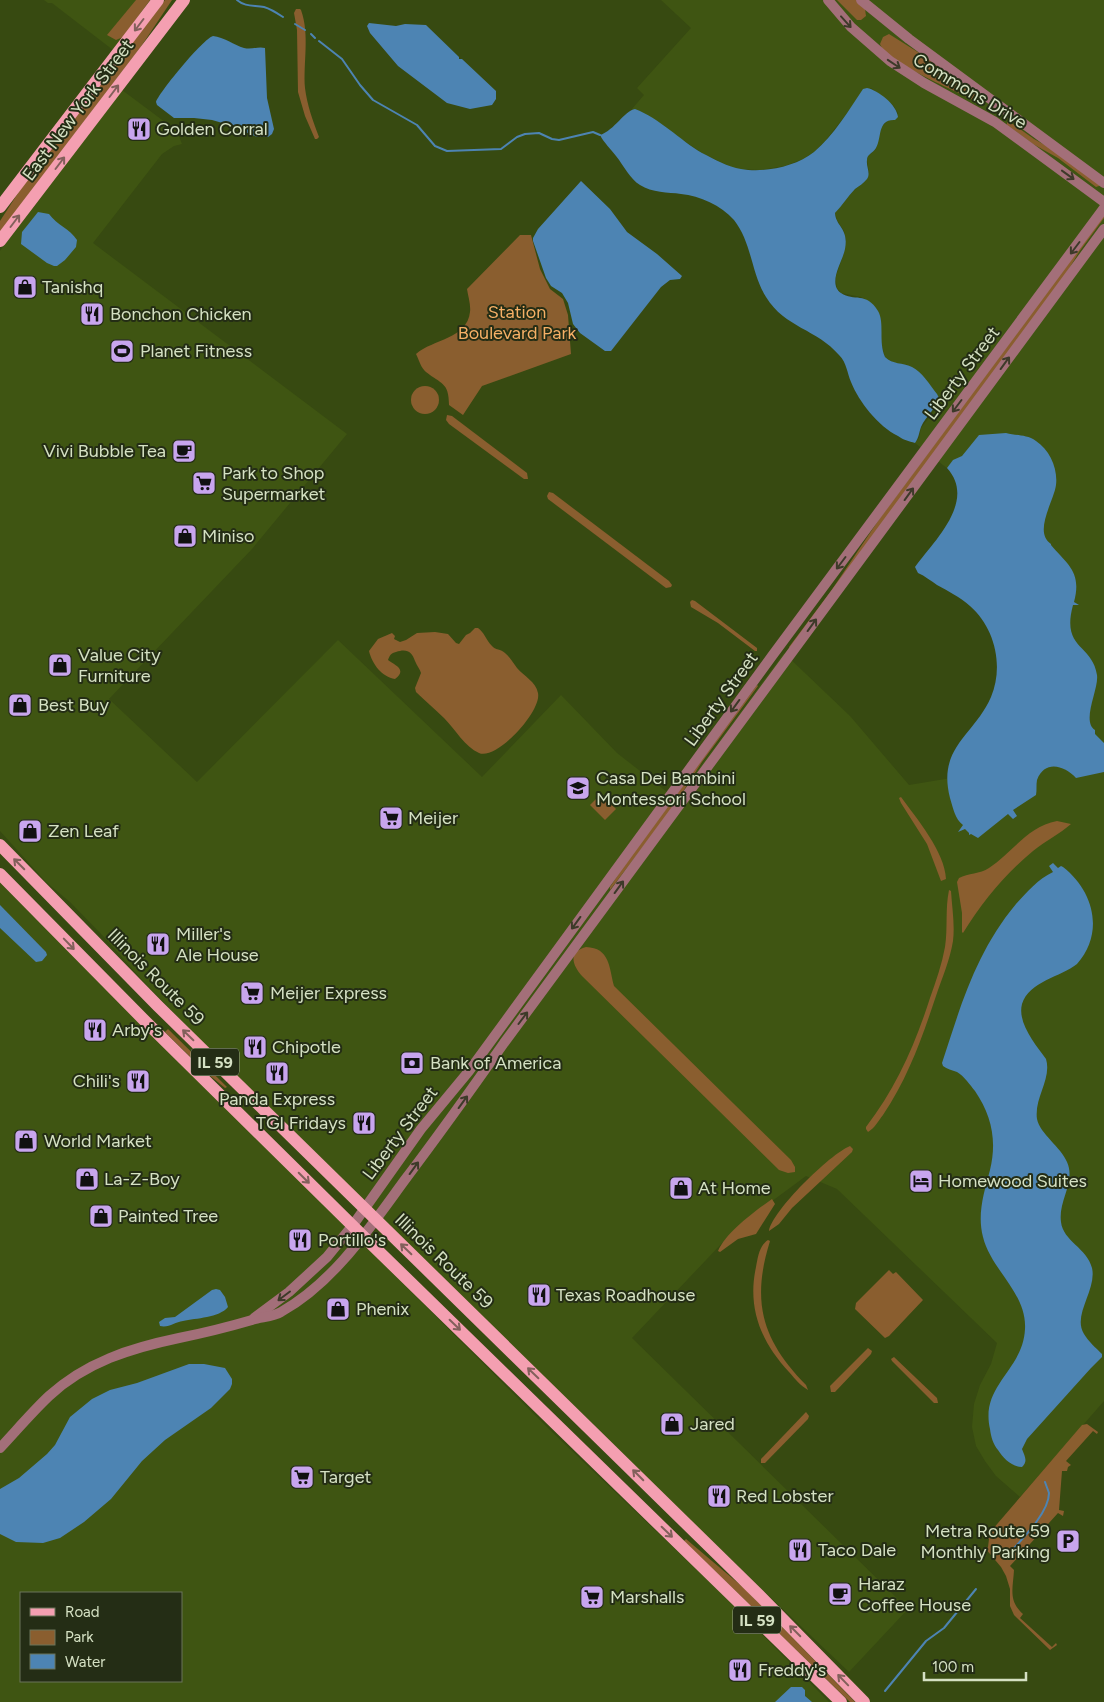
<svg xmlns="http://www.w3.org/2000/svg" width="1104" height="1702" viewBox="0 0 1104 1702" font-family="Figtree,sans-serif">
	<rect width="100%" height="100%" fill="#374a11"/>
	<g fill="#3f5512" fill-rule="evenodd">
		<path d="M 44,0 L 150,0 L 113,50 L 52,3 L 48,3 Z"/>
		<path d="M 661,0 L 1104,0 L 1104,1401 L 1020,1497 L 996,1476 L 985,1461 L 976,1446 L 972,1427 L 974,1404 L 980,1385 L 991,1364 L 997,1343 L 837,1189 L 806,1176 L 749,1218 L 725,1240 L 632,1338 L 908,1609 L 849,1672 L 567,1404 L 288,1131 L 144,982 L 104,937 L 70,902 L 46,882 L 0,831 L 0,251 L 122,90 L 177,131 L 182,144 L 174,146 L 162,154 L 93,243 L 347,434 L 252,549 L 109,699 L 197,782 L 338,640 L 482,777 L 561,695 L 617,753 L 676,799 L 784,653 L 850,716 L 909,785 L 957,777 L 1007,700 L 985,498 L 915,443 L 919,438 L 921,428 L 934,411 L 908,365 L 894,363 L 885,357 L 881,342 L 881,319 L 875,307 L 871,303 L 861,297 L 841,293 L 837,288 L 836,282 L 836,276 L 844,253 L 846,240 L 844,231 L 837,220 L 835,213 L 853,191 L 864,182 L 869,173 L 867,160 L 868,156 L 876,149 L 881,127 L 890,119 L 895,119 L 898,113 L 893,105 L 871,88 L 855,103 L 826,140 L 814,152 L 803,159 L 785,166 L 760,170 L 740,169 L 731,167 L 702,153 L 640,111 L 632,109 L 644,95 L 637,88 L 691,28 Z"/>
		<path d="M 0,883 L 550,1430 L 720,1592 L 829,1702 L 0,1702 ZM 21,1593 L 181,1593 L 181,1681 L 21,1681 Z"/>
	</g>
	<g fill="#8a5e2f">
		<path d="M 136,0 L 150,0 L 123,37 L 116,40 L 107,35 Z"/>
		<path d="M 165,0 L 172,0 L 140,48 L 0,232 L 0,221 L 22,187 Z"/>
		<path d="M 837,0 L 856,0 L 865,9 L 866,16 L 861,20 L 857,20 Z"/>
		<path d="M 296,9 L 300,9 L 301,10 C 310,35 303,63 305,88 C 307,105 313,121 319,137 L 317,139 L 315,139 L 305,116 L 298,92 L 297,30 L 294,13 Z"/>
		<path d="M 889,34 L 924,56 L 983,98 L 982,101 L 977,102 C 957,91 887,63 880,44 L 883,37 Z"/>
		<path d="M 1007,122 L 1010,122 L 1034,139 L 1061,154 L 1100,185 L 1099,186 L 1096,187 L 1058,158 L 1033,144 L 1007,125 Z"/>
		<path d="M 1104,215 L 1104,218 L 1079,252 L 1058,287 L 790,648 L 789,647 L 831,591 L 880,518 Z"/>
		<path d="M 520,235 L 531,235 L 540,269 L 550,289 L 563,299 L 568,315 L 571,354 L 482,386 L 463,415 L 449,405 C 449,382 441,384 426,372 C 421,368 419,360 416,354 C 433,339 467,339 470,312 C 471,305 468,296 467,289 Z"/>
		<circle cx="425" cy="400" r="14"/>
		<path d="M 447,415 L 452,416 L 527,473 L 528,479 L 524,479 L 449,424 L 446,420 Z"/>
		<path d="M 549,492 L 553,493 L 669,581 L 672,585 L 671,587 L 666,588 L 548,499 L 547,496 Z"/>
		<path d="M 692,600 L 695,601 L 757,648 L 757,651 L 755,651 L 718,623 L 691,607 L 690,602 Z"/>
		<path d="M 475,628 L 478,628 C 484,632 486,640 492,646 C 495,650 501,649 505,653 C 510,657 513,663 517,668 C 524,676 536,682 538,693 C 542,711 496,761 479,753 C 465,747 455,729 444,718 C 435,709 425,701 416,692 L 415,688 L 421,673 C 420,669 417,666 415,661 C 412,652 407,648 396,652 C 391,653 390,655 388,660 C 394,665 408,669 395,679 C 382,677 372,664 369,651 L 378,639 L 392,633 L 395,636 L 394,639 L 400,642 L 406,640 L 417,633 L 435,632 L 448,634 L 456,643 L 459,644 L 466,635 L 470,633 Z"/>
		<path d="M 757,685 L 758,686 L 702,762 L 671,810 L 610,890 L 610,887 L 626,863 Z"/>
		<path d="M 601,794 L 616,809 L 605,820 L 590,805 Z"/>
		<path d="M 901,797 C 917,819 945,852 946,879 L 941,881 L 927,844 L 901,803 L 899,798 Z"/>
		<path d="M 1057,821 L 1071,824 C 1060,834 1045,841 1033,851 C 1005,874 982,902 963,933 L 962,932 L 962,913 L 957,882 L 959,878 C 968,873 980,874 989,868 C 1012,853 1028,826 1057,821 Z"/>
		<path d="M 949,890 L 951,891 C 952,908 955,924 953,941 C 950,960 942,978 936,996 C 922,1038 908,1078 883,1115 C 878,1121 875,1128 868,1132 L 866,1129 L 866,1127 C 896,1088 915,1045 930,998 C 936,981 942,964 945,947 C 948,928 945,909 949,890 Z"/>
		<path d="M 586,947 C 610,948 609,967 614,986 L 791,1160 L 795,1167 L 795,1172 L 788,1173 L 779,1170 L 582,976 C 573,966 567,952 586,947 Z"/>
		<path d="M 168,1029 L 227,1087 L 225,1088 L 208,1074 L 165,1032 Z"/>
		<path d="M 850,1146 L 853,1149 L 852,1152 L 792,1208 L 779,1224 L 769,1231 C 772,1211 830,1154 850,1146 Z"/>
		<path d="M 772,1199 L 775,1204 L 756,1234 L 738,1239 L 720,1252 L 718,1251 C 726,1232 755,1211 772,1199 Z"/>
		<path d="M 768,1240 L 770,1241 C 751,1302 762,1340 806,1385 L 808,1390 C 801,1386 795,1379 789,1372 C 761,1342 747,1308 756,1267 C 758,1257 759,1246 768,1240 Z"/>
		<path d="M 889,1270 L 893,1274 L 896,1272 L 923,1300 L 889,1336 L 885,1338 L 855,1309 L 856,1303 Z"/>
		<path d="M 868,1348 L 872,1351 L 871,1354 L 835,1392 L 831,1392 L 830,1386 Z"/>
		<path d="M 894,1357 L 937,1398 L 938,1403 L 934,1403 L 892,1361 L 891,1359 Z"/>
		<path d="M 806,1412 L 809,1416 L 808,1419 L 765,1463 L 761,1463 L 761,1459 Z"/>
		<path d="M 1087,1424 L 1098,1432 L 1097,1434 L 1093,1431 L 1066,1461 L 1071,1465 L 1068,1467 L 1067,1471 L 1062,1471 L 1059,1510 L 1064,1511 L 1063,1516 L 1058,1513 L 1010,1566 L 1014,1570 C 1013,1588 1008,1601 1023,1614 L 1020,1618 L 1052,1647 L 1056,1643 L 1057,1645 L 1050,1650 L 1014,1615 L 1010,1606 L 1010,1589 L 1006,1576 L 1001,1567 L 985,1548 L 988,1547 L 989,1539 L 986,1537 L 1082,1425 Z"/>
		<path d="M 686,1539 L 745,1589 L 855,1702 L 850,1702 L 684,1541 Z"/>
	</g>
	<g fill="#4d84b3">
		<path d="M 369,23 L 396,26 L 405,24 L 426,25 L 459,57 L 459,59 L 462,59 L 496,91 L 496,99 L 492,105 L 470,109 L 447,103 L 398,66 L 370,33 L 367,26 Z"/>
		<path d="M 213,36 C 224,37 234,45 244,48 C 252,50 258,46 265,48 L 267,98 L 274,129 L 272,134 L 268,137 L 257,137 L 226,124 L 212,120 L 194,118 L 174,118 L 157,105 L 156,102 C 161,90 203,39 213,36 Z"/>
		<path d="M 867,88 C 878,90 897,105 898,117 L 895,120 C 877,119 882,138 876,148 C 873,153 867,154 867,160 C 866,167 871,173 867,179 C 864,183 859,186 855,189 C 848,196 842,206 835,213 C 836,227 849,228 845,249 C 843,261 827,283 841,293 C 854,302 866,291 878,311 C 885,323 878,341 885,357 C 893,365 902,362 912,367 C 922,372 930,385 937,394 L 939,398 C 935,410 926,416 921,427 C 919,432 919,438 915,443 C 909,441 903,440 898,436 C 878,426 859,402 851,382 C 847,373 847,363 839,355 C 817,329 785,328 766,297 C 751,273 752,243 734,220 C 721,205 700,196 681,194 C 668,192 652,193 640,185 C 630,179 624,166 616,156 C 611,149 604,143 600,135 C 615,130 624,111 635,109 C 659,118 680,140 702,153 C 714,159 728,167 741,169 C 764,173 795,167 814,152 C 834,135 849,110 863,89 Z"/>
		<path d="M 581,181 L 610,209 L 627,232 L 657,254 L 682,276 L 680,279 L 670,280 L 661,287 L 611,351 L 605,351 L 580,333 L 573,324 L 568,303 L 562,293 L 551,286 L 546,278 L 533,241 L 533,238 L 538,229 Z"/>
		<path d="M 38,212 L 49,214 C 57,225 70,229 77,240 L 76,247 L 65,260 L 57,266 L 54,266 L 47,263 L 21,244 L 22,232 Z"/>
		<path d="M 1006,433 C 1016,436 1026,434 1036,441 C 1050,450 1058,469 1056,485 C 1054,501 1033,532 1051,544 L 1051,545 C 1068,565 1082,572 1074,602 L 1079,605 L 1073,605 C 1061,650 1092,643 1097,675 C 1099,689 1081,721 1095,730 L 1095,734 L 1104,743 L 1104,772 L 1076,778 C 1065,766 1045,759 1037,780 C 1036,785 1037,790 1036,795 L 1013,810 L 1017,816 L 1013,819 L 1008,814 L 978,838 L 971,834 L 969,835 L 969,833 L 965,829 L 958,832 L 963,825 C 955,819 953,808 950,798 C 937,747 974,736 991,697 C 1004,666 995,628 970,606 C 960,597 948,591 937,585 C 931,581 925,576 918,573 L 915,567 C 934,541 977,501 947,468 L 953,460 L 962,456 L 979,435 Z"/>
		<path d="M 1053,863 L 1058,868 L 1061,866 L 1063,867 C 1095,892 1104,934 1077,964 C 1061,977 1029,981 1022,1004 C 1017,1023 1036,1045 1046,1059 C 1052,1079 1034,1098 1037,1119 C 1040,1134 1061,1147 1067,1162 C 1076,1182 1058,1201 1061,1222 C 1063,1241 1087,1248 1092,1268 C 1097,1290 1072,1315 1084,1334 C 1088,1341 1096,1348 1102,1354 L 1102,1357 L 1091,1368 L 1027,1439 L 1022,1449 C 1025,1457 1028,1461 1022,1467 C 1012,1467 1003,1458 998,1450 C 993,1444 991,1437 990,1429 C 980,1385 1023,1371 1025,1329 C 1027,1293 991,1270 983,1237 C 977,1214 984,1193 990,1170 C 997,1141 992,1116 975,1091 C 970,1085 964,1076 957,1072 C 952,1070 947,1069 943,1066 L 942,1063 C 961,1005 976,952 1016,904 C 1027,892 1038,879 1053,872 L 1049,866 Z"/>
		<path d="M 0,905 L 46,952 L 47,955 L 42,961 L 36,962 L 0,928 Z"/>
		<path d="M 216,1289 L 220,1290 L 225,1297 L 228,1307 C 219,1318 196,1318 183,1321 C 175,1322 169,1328 160,1326 L 159,1322 L 165,1318 L 175,1317 L 212,1290 Z"/>
		<path d="M 189,1364 L 204,1364 L 225,1368 L 232,1379 L 232,1384 L 230,1389 L 211,1408 L 165,1440 L 142,1461 L 111,1499 L 84,1522 L 60,1538 L 43,1543 L 16,1542 L 0,1534 L 0,1489 L 19,1478 L 47,1454 L 55,1445 L 70,1417 L 92,1399 L 110,1390 L 137,1383 Z"/>
		<path d="M 791,1687 L 802,1687 L 805,1690 L 805,1696 L 812,1702 L 775,1702 Z"/>
	</g>
	<g fill="none" stroke-linecap="round" stroke-linejoin="round">
		<g stroke="#4d84b3" stroke-width="2">
			<path d="M 237,0 C 245,7 254,5 264,7 C 271,9 277,13 283,17"/>
			<path d="M 295,24 L 305,30"/>
			<path d="M 311,34 L 315,38"/>
			<path d="M 319,41 L 342,59 L 360,85 L 373,100 L 417,125 L 435,146 L 447,151 L 501,149 L 517,137 L 525,134 L 539,133 L 552,139 L 559,140 L 593,132 L 600,135"/>
			<path d="M 1005,1558 C 1018,1543 1049,1514 1049,1493 C 1048,1490 1046,1485 1045,1482"/>
			<path d="M 885,1691 L 926,1641 L 944,1628 L 976,1589"/>
		</g>
		<g stroke="#a36f79" stroke-width="10">
			<path d="M 828,0 L 851,27 L 890,61 L 924,83 L 995,122 L 1104,202"/>
			<path d="M 861,0 L 909,39 L 1104,183"/>
			<path d="M 254,1318 L 289,1292 L 327,1257 L 353,1225 L 421,1129 L 469,1071 L 772,656 L 1104,208"/>
			<path d="M 0,1448 C 16,1431 32,1412 49,1396 C 86,1362 131,1348 179,1338 C 204,1333 228,1327 252,1320 C 261,1317 273,1317 281,1312 C 333,1283 369,1229 404,1181 C 438,1136 471,1090 504,1043 L 1104,229"/>
		</g>
		<g stroke="#f49fb1" stroke-width="12">
			<path d="M 0,207 L 158,0"/>
			<path d="M 0,241 L 184,0"/>
			<path d="M 0,845 L 158,1006 L 761,1597 L 864,1702"/>
			<path d="M 0,874 L 143,1019 L 363,1236 L 841,1702"/>
		</g>
	</g>
	<defs><path id="oneway-shaft" d="M-6 0H5M1.5-3L5.5 0L1.5 3" fill="none" stroke-width="1.6" stroke-linecap="round" stroke-linejoin="round" transform="scale(1.25)"/></defs>
	<g stroke="#3d3a29">
		<use href="#oneway-shaft" transform="translate(846 22) rotate(48)"/>
		<use href="#oneway-shaft" transform="translate(894 64) rotate(34)"/>
		<use href="#oneway-shaft" transform="translate(1068 175) rotate(36)"/>
		<use href="#oneway-shaft" transform="translate(1075 248) rotate(127)"/>
		<use href="#oneway-shaft" transform="translate(1005 363) rotate(-54)"/>
		<use href="#oneway-shaft" transform="translate(957 406) rotate(127)"/>
		<use href="#oneway-shaft" transform="translate(909 494) rotate(-54)"/>
		<use href="#oneway-shaft" transform="translate(841 563) rotate(127)"/>
		<use href="#oneway-shaft" transform="translate(812 625) rotate(-54)"/>
		<use href="#oneway-shaft" transform="translate(735 706) rotate(126)"/>
		<use href="#oneway-shaft" transform="translate(619 887) rotate(-54)"/>
		<use href="#oneway-shaft" transform="translate(576 923) rotate(126)"/>
		<use href="#oneway-shaft" transform="translate(523 1018) rotate(-53)"/>
		<use href="#oneway-shaft" transform="translate(463 1102) rotate(-54)"/>
		<use href="#oneway-shaft" transform="translate(414 1168) rotate(-54)"/>
		<use href="#oneway-shaft" transform="translate(284 1296) rotate(143)"/>
	</g>
	<g stroke="#82605b">
		<use href="#oneway-shaft" transform="translate(139 25) rotate(127)"/>
		<use href="#oneway-shaft" transform="translate(114 91) rotate(-53)"/>
		<use href="#oneway-shaft" transform="translate(60 163) rotate(-53)"/>
		<use href="#oneway-shaft" transform="translate(15 221) rotate(-53)"/>
		<use href="#oneway-shaft" transform="translate(19 864) rotate(-135)"/>
		<use href="#oneway-shaft" transform="translate(69 944) rotate(46)"/>
		<use href="#oneway-shaft" transform="translate(188 1035) rotate(-136)"/>
		<use href="#oneway-shaft" transform="translate(304 1178) rotate(45)"/>
		<use href="#oneway-shaft" transform="translate(406 1249) rotate(-136)"/>
		<use href="#oneway-shaft" transform="translate(455 1325) rotate(44)"/>
		<use href="#oneway-shaft" transform="translate(533 1373) rotate(-136)"/>
		<use href="#oneway-shaft" transform="translate(638 1475) rotate(-135)"/>
		<use href="#oneway-shaft" transform="translate(667 1532) rotate(44)"/>
		<use href="#oneway-shaft" transform="translate(795 1631) rotate(-135)"/>
		<use href="#oneway-shaft" transform="translate(843 1680) rotate(-134)"/>
	</g>
	<defs>
		<g id="restaurant-square" transform="scale(1.25)"><rect x="-9" y="-9" width="18" height="18" rx="4" fill="#c8a5ee" stroke="#242d15"/><path d="M-5-6h1v4h1v-4h1v4h1v-4h1v5L-1.5 .5V6h-2V.5L-5-1ZM5-6V6H3V1.5H1.5Q1.5-4 5-6Z" fill="#111"/></g>
		<g id="shop-square" transform="scale(1.25)"><rect x="-9" y="-9" width="18" height="18" rx="4" fill="#c8a5ee" stroke="#242d15"/><path d="M-5-2.5h2.3a2.7 3.5 0 0 1 5.4 0H5L5.5 6h-11ZM-1.5-2.5h3a1.5 2.3 0 0 0-3 0Z" fill="#111"/></g>
		<g id="stadium-square" transform="scale(1.25)"><rect x="-9" y="-9" width="18" height="18" rx="4" fill="#c8a5ee" stroke="#242d15"/><path d="M0-5a6.5 5 0 1 0 0 10a6.5 5 0 1 0 0-10ZM-3.5-1.8h7v3.6h-7Z" fill="#111"/></g>
		<g id="cafe-square" transform="scale(1.25)"><rect x="-9" y="-9" width="18" height="18" rx="4" fill="#c8a5ee" stroke="#242d15"/><path d="M-5.5-4.5H6V0H3Q3 3.5 0 3.5H-2.5Q-5.5 3.5-5.5 0ZM3-3.2v2h1.7v-2ZM-6 4.5H4V6H-6Z" fill="#111"/></g>
		<g id="supermarket-square" transform="scale(1.25)"><rect x="-9" y="-9" width="18" height="18" rx="4" fill="#c8a5ee" stroke="#242d15"/><path d="M-6-5.5h2.5l.6 2H6L4.5 2H-2.5L-4.4-4H-6ZM-1.5 3.2a1.3 1.3 0 1 0 .1 0ZM3 3.2a1.3 1.3 0 1 0 .1 0Z" fill="#111"/></g>
		<g id="school-square" transform="scale(1.25)"><rect x="-9" y="-9" width="18" height="18" rx="4" fill="#c8a5ee" stroke="#242d15"/><path d="M0-5L7-2L0 1L-7-2ZM-4 1L0 2.5L4 1V4Q0 6-4 4Z" fill="#111"/></g>
		<g id="bank-square" transform="scale(1.25)"><rect x="-9" y="-9" width="18" height="18" rx="4" fill="#c8a5ee" stroke="#242d15"/><path d="M-6-4H6V4H-6ZM0-2.3a2.3 2.3 0 1 0 0 4.6a2.3 2.3 0 1 0 0-4.6Z" fill="#111"/></g>
		<g id="hotel-square" transform="scale(1.25)"><rect x="-9" y="-9" width="18" height="18" rx="4" fill="#c8a5ee" stroke="#242d15"/><path d="M-6-4.5h1.5V1H6V5H4.5V3h-9V5H-6ZM-4 0a1.8 1.8 0 1 1 3.6 0ZM.5 0V-2.5h3Q6-2.5 6 0Z" fill="#111"/></g>
		<g id="parking-square" transform="scale(1.25)"><rect x="-9" y="-9" width="18" height="18" rx="4" fill="#c8a5ee" stroke="#242d15"/><path d="M-3.5-5.5H1a3.5 3.5 0 0 1 0 7H-1V5.5H-3.5ZM-1-3.4V-.6H.8a1.4 1.4 0 0 0 0-2.8Z" fill="#111"/></g>
	</defs>
	<g fill-rule="evenodd">
		<use href="#restaurant-square" x="139" y="129"/>
		<use href="#shop-square" x="25" y="287"/>
		<use href="#restaurant-square" x="92" y="314"/>
		<use href="#stadium-square" x="122" y="351"/>
		<use href="#cafe-square" x="184" y="451"/>
		<use href="#supermarket-square" x="204" y="483"/>
		<use href="#shop-square" x="185" y="536"/>
		<use href="#shop-square" x="60" y="665"/>
		<use href="#shop-square" x="20" y="705"/>
		<use href="#school-square" x="578" y="788"/>
		<use href="#supermarket-square" x="391" y="818"/>
		<use href="#shop-square" x="30" y="831"/>
		<use href="#restaurant-square" x="158" y="944"/>
		<use href="#supermarket-square" x="252" y="993"/>
		<use href="#restaurant-square" x="95" y="1030"/>
		<use href="#restaurant-square" x="255" y="1047"/>
		<use href="#bank-square" x="412" y="1063"/>
		<use href="#restaurant-square" x="277" y="1073"/>
		<use href="#restaurant-square" x="138" y="1081"/>
		<use href="#restaurant-square" x="364" y="1123"/>
		<use href="#shop-square" x="26" y="1141"/>
		<use href="#shop-square" x="87" y="1179"/>
		<use href="#hotel-square" x="921" y="1181"/>
		<use href="#shop-square" x="681" y="1188"/>
		<use href="#shop-square" x="101" y="1216"/>
		<use href="#restaurant-square" x="300" y="1240"/>
		<use href="#restaurant-square" x="539" y="1295"/>
		<use href="#shop-square" x="338" y="1309"/>
		<use href="#shop-square" x="672" y="1424"/>
		<use href="#supermarket-square" x="302" y="1477"/>
		<use href="#restaurant-square" x="719" y="1496"/>
		<use href="#parking-square" x="1068" y="1541"/>
		<use href="#restaurant-square" x="800" y="1550"/>
		<use href="#cafe-square" x="840" y="1594"/>
		<use href="#supermarket-square" x="592" y="1597"/>
		<use href="#restaurant-square" x="740" y="1670"/>
	</g>
	<g text-anchor="middle" stroke-width="4" stroke-linejoin="round" paint-order="stroke">
		<g fill="#242d15" stroke="#a0ab8f" stroke-width="1">
			<rect x="191" y="1048.5" width="48" height="27" rx="4"/>
			<rect x="733" y="1606.5" width="48" height="27" rx="4"/>
		</g>
		<g font-size="16" font-weight="bold" fill="#d5e1c3">
			<text x="215" y="1068">IL 59</text>
			<text x="757" y="1626">IL 59</text>
		</g>
		<g font-size="18" fill="#d5e1c3" stroke="#242d15">
			<text transform="translate(970 91) rotate(31)" y="6">Commons Drive</text>
			<text transform="translate(78 110) rotate(-53)" y="6">East New York Street</text>
			<text transform="translate(962 373) rotate(-53)" y="6">Liberty Street</text>
			<text transform="translate(721 699) rotate(-54)" y="6">Liberty Street</text>
			<text transform="translate(156 977) rotate(45)" y="6">Illinois Route 59</text>
			<text transform="translate(400 1133) rotate(-53)" y="6">Liberty Street</text>
			<text transform="translate(444 1261) rotate(44)" y="6">Illinois Route 59</text>
		</g>
		<g font-size="18" fill="#d5e1c3" stroke="#242d15" text-anchor="start">
			<text x="156" y="135">Golden Corral</text>
			<text x="42" y="293">Tanishq</text>
			<text x="110" y="320">Bonchon Chicken</text>
			<text x="140" y="357">Planet Fitness</text>
			<text x="166" y="457" text-anchor="end">Vivi Bubble Tea</text>
			<text x="222" y="479">Park to Shop<tspan x="222" dy="21">Supermarket</tspan></text>
			<text x="202" y="542">Miniso</text>
			<text x="78" y="661">Value City<tspan x="78" dy="21">Furniture</tspan></text>
			<text x="38" y="711">Best Buy</text>
			<text x="596" y="784">Casa Dei Bambini<tspan x="596" dy="21">Montessori School</tspan></text>
			<text x="408" y="824">Meijer</text>
			<text x="48" y="837">Zen Leaf</text>
			<text x="176" y="940">Miller's<tspan x="176" dy="21">Ale House</tspan></text>
			<text x="270" y="999">Meijer Express</text>
			<text x="112" y="1036">Arby's</text>
			<text x="272" y="1053">Chipotle</text>
			<text x="430" y="1069">Bank of America</text>
			<text x="120" y="1087" text-anchor="end">Chili's</text>
			<text x="277" y="1105" text-anchor="middle">Panda Express</text>
			<text x="346" y="1129" text-anchor="end">TGI Fridays</text>
			<text x="44" y="1147">World Market</text>
			<text x="104" y="1185">La-Z-Boy</text>
			<text x="938" y="1187">Homewood Suites</text>
			<text x="698" y="1194">At Home</text>
			<text x="118" y="1222">Painted Tree</text>
			<text x="318" y="1246">Portillo's</text>
			<text x="556" y="1301">Texas Roadhouse</text>
			<text x="356" y="1315">Phenix</text>
			<text x="690" y="1430">Jared</text>
			<text x="320" y="1483">Target</text>
			<text x="736" y="1502">Red Lobster</text>
			<text x="1050" y="1537" text-anchor="end">Metra Route 59<tspan x="1050" dy="21">Monthly Parking</tspan></text>
			<text x="818" y="1556">Taco Dale</text>
			<text x="858" y="1590">Haraz<tspan x="858" dy="21">Coffee House</tspan></text>
			<text x="610" y="1603">Marshalls</text>
			<text x="758" y="1676">Freddy's</text>
		</g>
		<g font-size="18" fill="#f6b066" stroke="#242d15">
			<text x="517" y="318">Station<tspan x="517" dy="21">Boulevard Park</tspan></text>
		</g>
	</g>
	<rect x="20" y="1592" width="162" height="90" fill="#242d15" stroke="#6b755b"/>
	<rect x="30" y="1608" width="25" height="8" fill="#f49fb1" stroke="#6b755b"/>
	<text x="65" y="1617" font-size="15" fill="#d5e1c3">Road</text>
	<rect x="30" y="1630" width="25" height="15" fill="#8a5e2f" stroke="#6b755b"/>
	<text x="65" y="1642" font-size="15" fill="#d5e1c3">Park</text>
	<rect x="30" y="1654" width="25" height="15" fill="#4d84b3" stroke="#6b755b"/>
	<text x="65" y="1667" font-size="15" fill="#d5e1c3">Water</text>
	<path d="M924 1672v8h102v-8" fill="none" stroke="#d5e1c3" stroke-width="2.5"/>
	<text x="932" y="1672" font-size="15" fill="#d5e1c3" stroke="#242d15" stroke-width="4" paint-order="stroke">100 m</text>
</svg>
